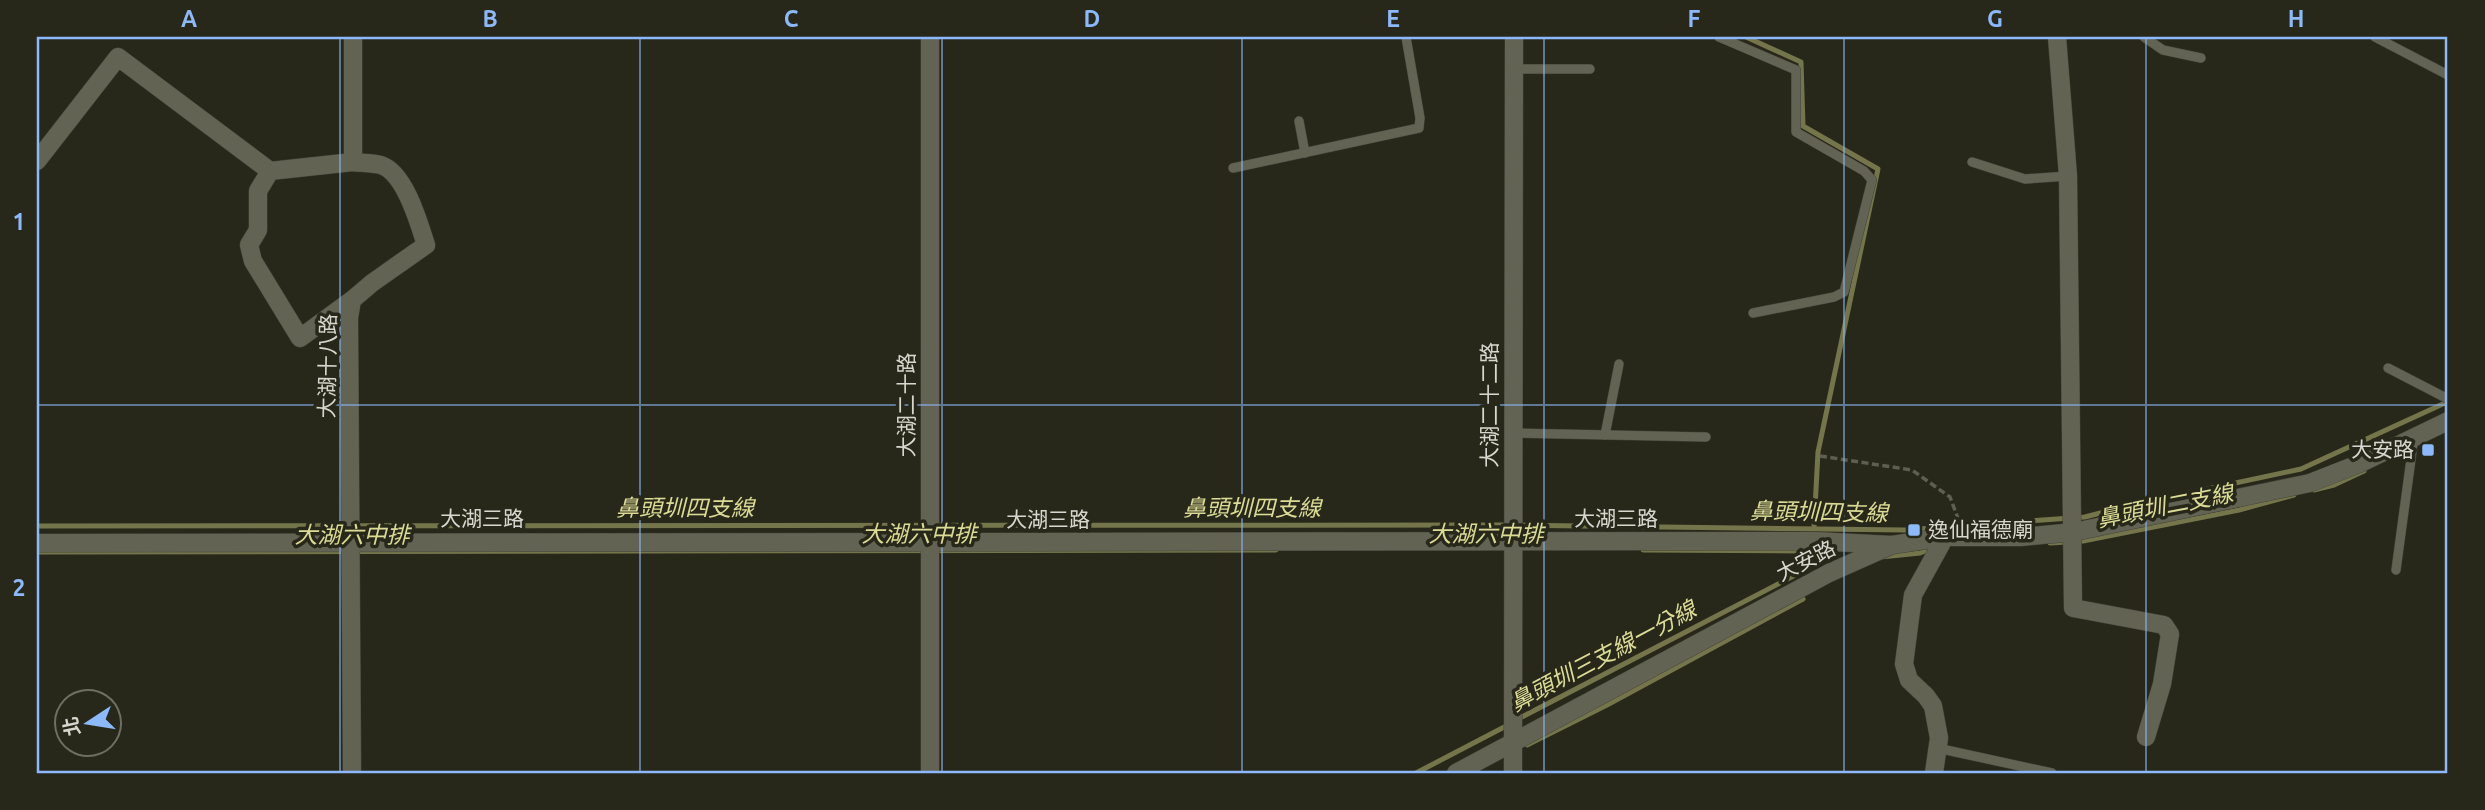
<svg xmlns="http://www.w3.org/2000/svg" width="2485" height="810" viewBox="0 0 2485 810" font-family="Ubuntu,'Noto Sans TC',sans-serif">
	<rect width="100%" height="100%" fill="#28281a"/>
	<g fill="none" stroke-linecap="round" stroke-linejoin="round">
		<g stroke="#75754c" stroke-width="5">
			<path d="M 1746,37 L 1801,62 L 1803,126 L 1878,169 L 1818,452 L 1814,527"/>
			<path d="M 2314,490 L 2334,485 L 2364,471"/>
			<path d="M 37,526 L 1500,525 L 1905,530 L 2085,517 L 2123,507 L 2301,469 L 2445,403 L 2448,405"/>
			<path d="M 2050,543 L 2083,541 L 2239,510 L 2294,495"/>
			<path d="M 1643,550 L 1801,551 L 1807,569"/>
			<path d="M 37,552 L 1276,550"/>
			<path d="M 1881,557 L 1920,553 L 1933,548"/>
			<path d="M 1518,719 L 1807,569"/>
			<path d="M 1527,745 L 1607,705 L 1803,599"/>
			<path d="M 1416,773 L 1510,724"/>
		</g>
		<g stroke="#44443a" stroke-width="10">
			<g id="service">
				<path d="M 1719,37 L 1796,70 L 1796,132 L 1864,171 L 1872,180 L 1844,292 L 1834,297 L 1753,313"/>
				<path d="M 2144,37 L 2163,50 L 2201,58"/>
				<path d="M 2375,37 L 2448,75"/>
				<path d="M 1514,69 L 1590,69"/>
				<path d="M 1299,121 L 1305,153"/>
				<path d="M 1972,162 L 2025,179 L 2068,176"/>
				<path d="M 1233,168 L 1419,128 L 1420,118 L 1406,37"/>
				<path d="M 2388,368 L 2448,399"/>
				<path d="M 1513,433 L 1706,437"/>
				<path d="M 1605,435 L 1619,364"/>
				<path d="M 2396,570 L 2414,437"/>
				<path d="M 1937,748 L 2052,773"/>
			</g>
		</g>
		<g stroke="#44443a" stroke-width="19">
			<g id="minor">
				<path d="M 2057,37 L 2068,176 L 2073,608 L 2164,625 L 2170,634 L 2162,684 L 2146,737"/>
				<path d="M 37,161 L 118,57 L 270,171"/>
				<path d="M 352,300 L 300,338 L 253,261 L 249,245 L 258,230 L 258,191 L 270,171 L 353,162"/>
				<path d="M 37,543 L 1815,541 L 1892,545"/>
				<path d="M 352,773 L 349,318 L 352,300 L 372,283 L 426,245 C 419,223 405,173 381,165 C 372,163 361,163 353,162 L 353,37"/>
				<path d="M 930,773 L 930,37"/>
				<path d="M 1513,773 L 1514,37"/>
				<path d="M 1934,773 L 1939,738 L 1933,706 L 1926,696 L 1909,680 L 1904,664 L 1913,595 L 1945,537"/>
			</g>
		</g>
		<g stroke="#44443a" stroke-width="19">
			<path id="tertiary" d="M 1456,773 L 1829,573 L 1892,545 L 1945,537 L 2021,537 L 2074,532 L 2310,483 L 2361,463 L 2448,421"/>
		</g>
		<path stroke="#5e5e52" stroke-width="3.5" stroke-dasharray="7 3.5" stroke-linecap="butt" d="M 1820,456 L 1912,470 L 1950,497 L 1959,521"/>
		<use href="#service" stroke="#636354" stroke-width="9"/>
		<use href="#minor" stroke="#636354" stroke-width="18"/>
		<use href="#tertiary" stroke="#636354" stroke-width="18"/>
	</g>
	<path fill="none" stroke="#8cb9fc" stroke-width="2" stroke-opacity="0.55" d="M 340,37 L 340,773M 640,37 L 640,773M 942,37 L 942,773M 1242,37 L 1242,773M 1544,37 L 1544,773M 1844,37 L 1844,773M 2146,37 L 2146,773M 37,405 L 2448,405"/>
	<g fill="#8cb9fc" stroke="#28281a" stroke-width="2.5">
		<rect x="2421" y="443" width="14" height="14" rx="3.5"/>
		<rect x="1907" y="523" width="14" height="14" rx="3.5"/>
	</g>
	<g text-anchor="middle" stroke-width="7" stroke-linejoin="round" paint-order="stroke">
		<g font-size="21" fill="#d7d7cf" stroke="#28281a">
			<text transform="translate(328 366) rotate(-89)" y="7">大湖十八路</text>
			<text transform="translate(907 405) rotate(-90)" y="7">大湖二十路</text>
			<text transform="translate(1490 405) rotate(-90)" y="7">大湖二十二路</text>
			<text x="482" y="526">大湖三路</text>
			<text x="1616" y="526">大湖三路</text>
			<text x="1048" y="527">大湖三路</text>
			<text transform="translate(1806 561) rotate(-27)" y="7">大安路</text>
		</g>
		<g font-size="21" fill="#d7d7cf" stroke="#28281a" text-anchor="end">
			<text x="2414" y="457">大安路</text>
			<text x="1928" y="537" text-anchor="start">逸仙福德廟</text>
		</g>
		<g font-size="23" font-style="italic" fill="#dbdb96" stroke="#28281a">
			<text transform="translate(2165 506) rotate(-11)" y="8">鼻頭圳二支線</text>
			<text x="685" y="516">鼻頭圳四支線</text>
			<text x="1252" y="516">鼻頭圳四支線</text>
			<text transform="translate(1819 512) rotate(1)" y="8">鼻頭圳四支線</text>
			<text x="919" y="542">大湖六中排</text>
			<text x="1486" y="542">大湖六中排</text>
			<text x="352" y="543">大湖六中排</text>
			<text transform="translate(1603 656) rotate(-28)" y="8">鼻頭圳三支線一分線</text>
		</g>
	</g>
	<rect width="2485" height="810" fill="none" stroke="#28281a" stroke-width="77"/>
	<g transform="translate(88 723) rotate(258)"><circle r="33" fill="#28281a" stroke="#6e6e62" stroke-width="2"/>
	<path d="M0-5L12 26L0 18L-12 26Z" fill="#8cb9fc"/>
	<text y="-10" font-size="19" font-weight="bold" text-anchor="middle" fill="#d7d7cf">北</text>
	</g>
	<rect x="38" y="38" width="2408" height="734" fill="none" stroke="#8cb9fc" stroke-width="2.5"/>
	<g font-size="23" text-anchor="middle" font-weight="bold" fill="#8cb9fc">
		<text x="189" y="27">A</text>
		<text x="490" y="27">B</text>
		<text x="791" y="27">C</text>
		<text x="1092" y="27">D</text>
		<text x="1393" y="27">E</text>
		<text x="1694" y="27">F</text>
		<text x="1995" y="27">G</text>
		<text x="2296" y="27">H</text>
		<text x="19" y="230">1</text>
		<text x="19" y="596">2</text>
	</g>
</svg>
